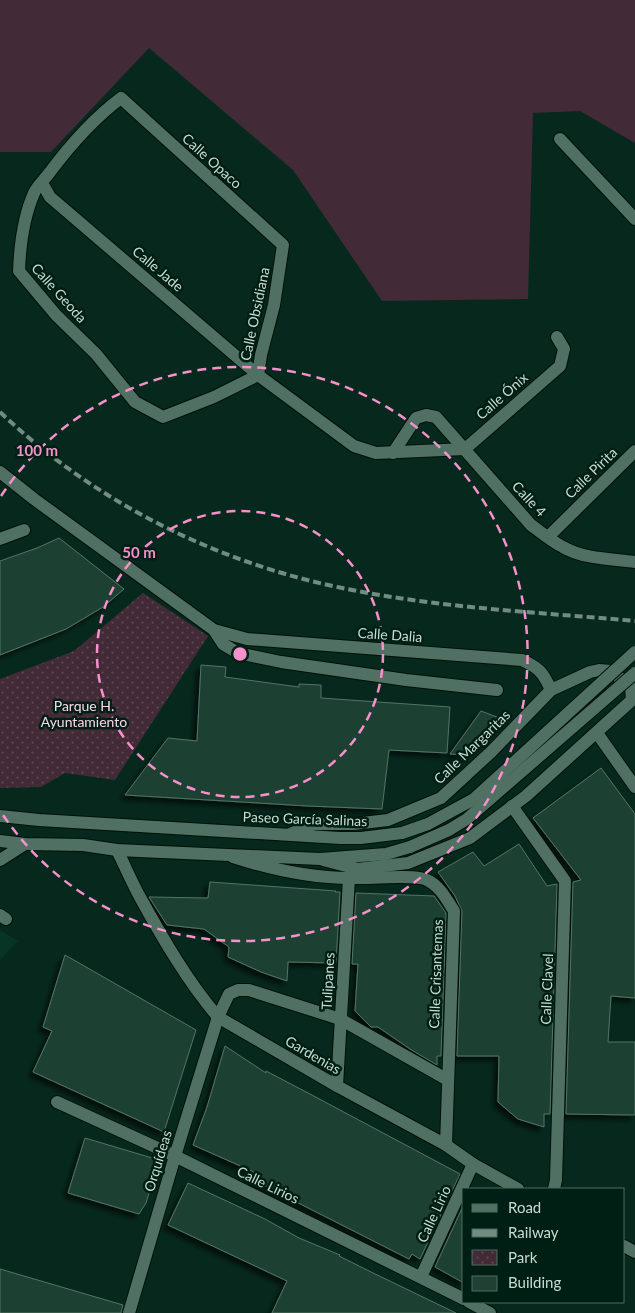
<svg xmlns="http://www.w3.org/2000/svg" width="635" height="1313" viewBox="0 0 635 1313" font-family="Lato,sans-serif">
	<defs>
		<pattern id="park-dots" width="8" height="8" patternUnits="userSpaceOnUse" patternTransform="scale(1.25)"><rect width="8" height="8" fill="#422a37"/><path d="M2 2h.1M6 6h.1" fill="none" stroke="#5c4853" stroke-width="1.8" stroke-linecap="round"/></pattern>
		<filter id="shadow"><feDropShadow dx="-4.5" dy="4.5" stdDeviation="2.5" flood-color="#0009"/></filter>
	</defs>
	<rect width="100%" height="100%" fill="#07291d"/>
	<path fill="#073426" d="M 0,930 L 18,941 L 0,960 Z"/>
	<path fill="#422a37" d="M 0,0 L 635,0 L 635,143 L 580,111 L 533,113 L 528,299 L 382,301 L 293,170 L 149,48 L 51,152 L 0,152 Z"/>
	<path fill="url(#park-dots)" d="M 143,593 L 208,636 L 115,780 L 65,773 L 41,787 L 0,788 L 0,679 L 74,651 Z"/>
	<g fill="#1f4033" stroke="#537466" filter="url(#shadow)">
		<path d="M 59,538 L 124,589 L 103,607 L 66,629 L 0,655 L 0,561 L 37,548 Z"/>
		<path d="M 201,665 L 226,667 L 225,677 L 299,687 L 299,684 L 321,685 L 321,698 L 450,707 L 447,753 L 389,750 L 382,809 L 308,806 L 125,795 L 168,738 L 197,741 Z"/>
		<path d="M 481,711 L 497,717 L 468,755 L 450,754 Z"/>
		<path d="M 601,768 L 635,814 L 635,998 L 611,996 L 608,1042 L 635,1042 L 635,1115 L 566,1114 L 573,882 L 581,880 L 533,818 Z"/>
		<path d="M 519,844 L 547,886 L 557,884 L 550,1114 L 544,1114 L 544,1127 L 518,1119 L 498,1102 L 499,1056 L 457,1056 L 462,911 L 455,896 L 438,872 L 473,852 L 484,866 Z"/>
		<path d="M 210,882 L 336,891 L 335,892 L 340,892 L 336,963 L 288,962 L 287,981 L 261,972 L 228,957 L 229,947 L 204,929 L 167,925 L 149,897 L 208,898 Z"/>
		<path d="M 356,893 L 434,896 L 446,913 L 441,1056 L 437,1056 L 437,1065 L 410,1049 L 378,1027 L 371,1027 L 355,1011 L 358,964 L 352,964 Z"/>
		<path d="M 65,955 L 196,1030 L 164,1132 L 33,1072 L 52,1031 L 43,1027 Z"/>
		<path d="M 225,1046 L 266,1073 L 266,1071 L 310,1094 L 460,1174 L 420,1259 L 412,1254 L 409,1259 L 251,1179 L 254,1172 L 193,1145 L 207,1107 Z"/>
		<path d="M 85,1138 L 159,1160 L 146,1203 L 139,1214 L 68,1193 Z"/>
		<path d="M 188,1183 L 265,1219 L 299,1238 L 340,1255 L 339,1256 L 371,1272 L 456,1313 L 272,1313 L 287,1281 L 168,1225 Z"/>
		<path d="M 464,1204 L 464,1283 L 435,1267 Z"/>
		<path d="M 0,1269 L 123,1305 L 121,1313 L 0,1313 Z"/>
	</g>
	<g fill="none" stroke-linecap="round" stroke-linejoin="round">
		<g stroke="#001008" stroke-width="14">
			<g id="minor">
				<path d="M 121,98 L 283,245 L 274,305 L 261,355 L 258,375 L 214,397 L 163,417 L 135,402 L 96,354 L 56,315 L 19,271 C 20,244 23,218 34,193 C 37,186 45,179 50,172 C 71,144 93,119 121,98 Z"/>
				<path d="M 560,139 L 635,219"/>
				<path d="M 42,183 L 50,197 L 258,375 L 354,446 L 376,453 L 465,449 L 560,366 L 564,349 L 557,337"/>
				<path d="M 393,453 L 416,418 L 426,415 L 436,417 L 531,525 C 541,532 551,541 563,547 C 583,559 612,559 635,562"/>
				<path d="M 0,472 L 34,499 L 214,630 L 247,639 L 522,660 C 539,668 543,672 551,690"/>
				<path d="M 548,537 L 635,451"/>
				<path d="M 0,539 L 24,530"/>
				<path d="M 214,630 L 223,644 L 238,653 L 281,662 L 406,680 L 497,690"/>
				<path d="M 597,733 L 635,787"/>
				<path d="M 512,806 L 565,881 L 556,1180 L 554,1189"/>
				<path d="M 290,834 L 314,824 L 354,824 L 388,820 L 441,798 L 491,752 L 551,690 L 590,672 L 599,670 L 611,671 L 631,687 L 632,700 L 526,796 L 470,838 L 408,863 L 358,869 L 323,860"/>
				<path d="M 117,850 C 125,866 132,883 141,899 C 163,939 188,982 218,1017 L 337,1086 L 446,1145 L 473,1164 L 518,1189"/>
				<path d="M 233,857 C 270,869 311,878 350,878 C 366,879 415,874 427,880 C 440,886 447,900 454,911 L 446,1145"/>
				<path d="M 0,860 L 25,844"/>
				<path d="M 0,915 L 6,919"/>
				<path d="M 337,1086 L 349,878"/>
				<path d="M 57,1102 L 175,1156 L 464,1299"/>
				<path d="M 624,1246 L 635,1252"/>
				<path d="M 421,1277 L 473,1164"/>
				<path d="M 469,1302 L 490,1313"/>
				<path d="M 129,1313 L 175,1156 L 218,1017 L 229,994 L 238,990 L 249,990 L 340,1019 L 448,1080"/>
			</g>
		</g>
		<g stroke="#001008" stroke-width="14">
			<g id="secondary">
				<path d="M 0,816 L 39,820 L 340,838 L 361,838 L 402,833"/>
				<path d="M 0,841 L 25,844 L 83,845 L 117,850 L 320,859 L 386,854 L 410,847"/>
			</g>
		</g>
		<use href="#minor" stroke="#4f7062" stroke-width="12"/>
		<use href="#secondary" stroke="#4f7062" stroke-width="12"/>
		<path stroke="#738c82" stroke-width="4" stroke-dasharray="8 4" stroke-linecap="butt" d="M 0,412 C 95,502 215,562 342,588 C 438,608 537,612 635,621"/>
		<g stroke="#001008" stroke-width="14" stroke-linecap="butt">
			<g id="secondary-bridge">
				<path d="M 402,833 L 428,824 L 474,799 L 635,652"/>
				<path d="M 410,847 L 449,830 L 467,819 L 635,673"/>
			</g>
		</g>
		<use href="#secondary-bridge" stroke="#4f7062" stroke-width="12"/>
	</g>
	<g fill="none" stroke="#f890cb" stroke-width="2.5" stroke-dasharray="9 6">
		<circle cx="240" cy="654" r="143"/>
		<path d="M1 496A287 287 0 1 1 1 812"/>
	</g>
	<g text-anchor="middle" stroke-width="5" stroke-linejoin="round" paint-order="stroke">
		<g font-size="14" fill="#c9dbd3" stroke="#001f14">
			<text transform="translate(212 161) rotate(42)" y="5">Calle Opaco</text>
			<text transform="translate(158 269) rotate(40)" y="5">Calle Jade</text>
			<text transform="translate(59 293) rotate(48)" y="5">Calle Geoda</text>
			<text transform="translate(255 314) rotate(-78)" y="5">Calle Obsidiana</text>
			<text transform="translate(502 396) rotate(-41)" y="5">Calle Ónix</text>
			<text transform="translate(591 473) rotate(-44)" y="5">Calle Pirita</text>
			<text transform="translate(529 499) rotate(47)" y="5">Calle 4</text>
			<text transform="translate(390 635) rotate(4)" y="5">Calle Dalia</text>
			<text transform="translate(472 747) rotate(-44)" y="5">Calle Margaritas</text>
			<text transform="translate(305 819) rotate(2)" y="5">Paseo García Salinas</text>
			<text transform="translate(436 974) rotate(-88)" y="5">Calle Crisantemas</text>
			<text transform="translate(328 981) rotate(-87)" y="5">Tulipanes</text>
			<text transform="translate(547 989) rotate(-88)" y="5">Calle Clavel</text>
			<text transform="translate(313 1055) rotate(30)" y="5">Gardenias</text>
			<text transform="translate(158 1161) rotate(-73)" y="5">Orquídeas</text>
			<text transform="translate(268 1185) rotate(26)" y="5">Calle Lirios</text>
			<text transform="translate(434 1214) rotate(-65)" y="5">Calle Lirio</text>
		</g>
		<g font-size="14" fill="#fbd7ea" stroke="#001f14">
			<text x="84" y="711">Parque H.<tspan x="84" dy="16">Ayuntamiento</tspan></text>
		</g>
	</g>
	<circle cx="240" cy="654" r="8" fill="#f890cb" stroke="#001f14" stroke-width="2.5"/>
	<g font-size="15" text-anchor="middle" font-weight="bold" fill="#f890cb" stroke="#001f14" stroke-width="5" stroke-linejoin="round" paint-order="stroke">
		<text x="37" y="456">100 m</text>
		<text x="139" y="558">50 m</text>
	</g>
	<rect x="462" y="1188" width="162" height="115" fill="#001f14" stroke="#506a60"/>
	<rect x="472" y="1204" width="25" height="8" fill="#4f7062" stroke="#506a60"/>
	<text x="508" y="1213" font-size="15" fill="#c9dbd3">Road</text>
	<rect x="472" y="1229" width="25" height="8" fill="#738c82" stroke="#506a60"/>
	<text x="508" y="1238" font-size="15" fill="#c9dbd3">Railway</text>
	<rect x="472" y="1250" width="25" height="15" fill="url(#park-dots)" stroke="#506a60"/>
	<text x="508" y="1263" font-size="15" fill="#c9dbd3">Park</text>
	<rect x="472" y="1276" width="25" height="15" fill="#1f4033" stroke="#506a60"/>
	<text x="508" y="1288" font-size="15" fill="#c9dbd3">Building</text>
</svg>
